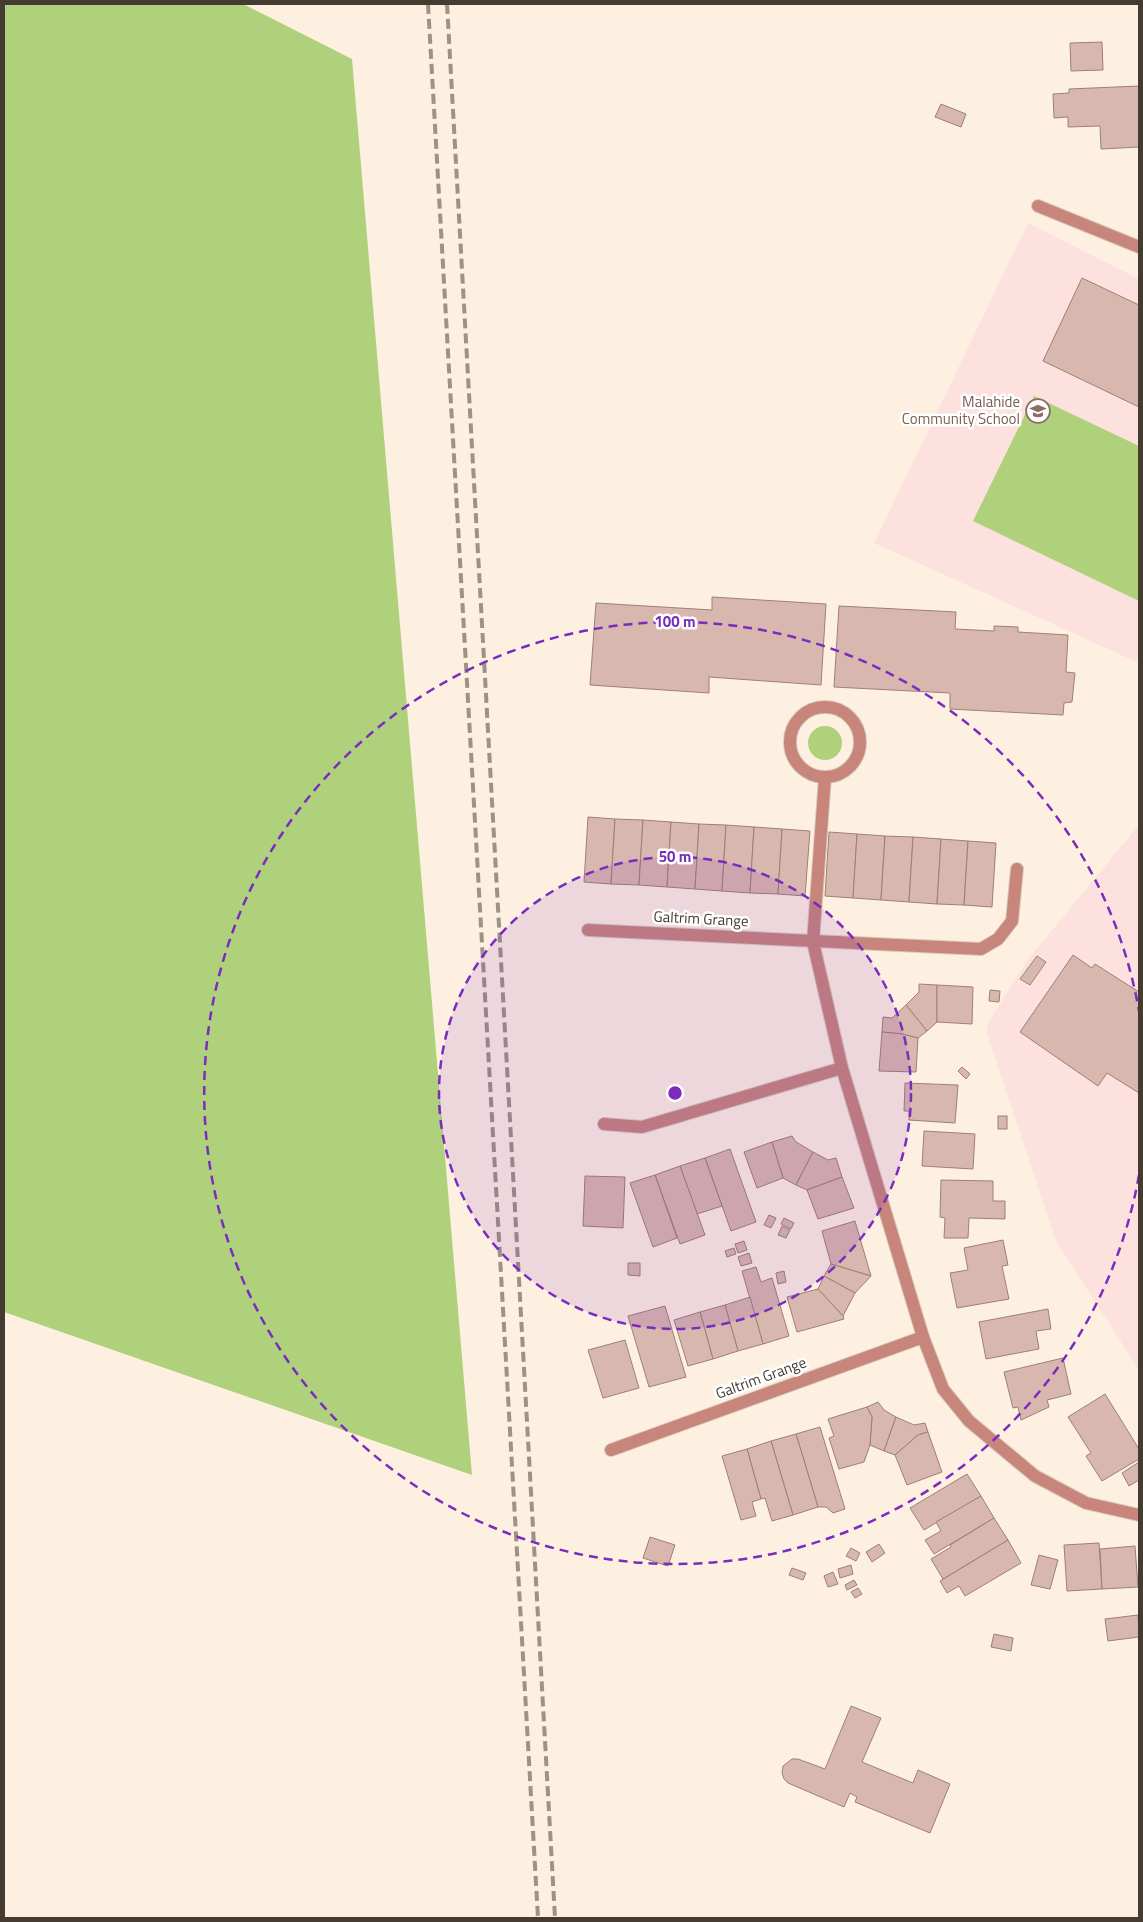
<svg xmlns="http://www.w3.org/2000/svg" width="1143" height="1922" viewBox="0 0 1143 1922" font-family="'Titillium Web',sans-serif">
	<rect width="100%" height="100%" fill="#fdf0e1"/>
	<g fill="#fce1de">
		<path d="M 1028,223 L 1139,279 L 1139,663 L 874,543 Z"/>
		<path d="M 1139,825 L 1139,1370 L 1056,1241 L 987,1033 L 988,1023 L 1029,958 Z"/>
	</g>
	<g fill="#afd17b">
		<path d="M 4,4 L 243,4 L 352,59 L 472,1475 L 4,1312 Z"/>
		<path d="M 1034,396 L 1139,446 L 1139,601 L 973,521 Z"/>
		<circle cx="825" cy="743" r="17"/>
	</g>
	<g fill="#d8b7ae" stroke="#9e7f76">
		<path d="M 1102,42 L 1103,70 L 1071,71 L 1070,43 Z"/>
		<path d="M 1139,86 L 1139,147 L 1101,149 L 1100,126 L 1068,127 L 1068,117 L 1054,118 L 1053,94 L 1069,93 L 1069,89 Z"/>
		<path d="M 941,104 L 966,114 L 961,127 L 935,117 Z"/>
		<path d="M 1082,278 L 1139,305 L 1139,407 L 1043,361 Z"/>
		<path d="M 712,597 L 826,604 L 821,685 L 709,677 L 709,693 L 590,685 L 596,603 L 712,610 Z"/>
		<path d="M 839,606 L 956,612 L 955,629 L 994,631 L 994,626 L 1018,627 L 1018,632 L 1068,635 L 1066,672 L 1075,673 L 1072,702 L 1064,703 L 1063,715 L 950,709 L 950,693 L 834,687 Z"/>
		<path d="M 588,817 L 615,819 L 611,884 L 584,882 Z"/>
		<path d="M 615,819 L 643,820 L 639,885 L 611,884 Z"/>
		<path d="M 643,820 L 671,822 L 667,887 L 639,885 Z"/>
		<path d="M 671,822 L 699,824 L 695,889 L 667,887 Z"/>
		<path d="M 699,824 L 726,825 L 722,891 L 695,889 Z"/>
		<path d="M 726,825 L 754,827 L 750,893 L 722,891 Z"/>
		<path d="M 754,827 L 782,829 L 778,894 L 750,893 Z"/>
		<path d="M 782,829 L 810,831 L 805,896 L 778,894 Z"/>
		<path d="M 829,832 L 857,834 L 853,898 L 825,896 Z"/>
		<path d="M 857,834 L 885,836 L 881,900 L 853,898 Z"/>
		<path d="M 885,836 L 913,837 L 909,902 L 881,900 Z"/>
		<path d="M 913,837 L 941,839 L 937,904 L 909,902 Z"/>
		<path d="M 941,839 L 968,841 L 964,905 L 937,904 Z"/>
		<path d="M 968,841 L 996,843 L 992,907 L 964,905 Z"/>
		<path d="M 1073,955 L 1092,968 L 1095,964 L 1139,992 L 1139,1093 L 1107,1073 L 1098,1086 L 1020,1032 Z"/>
		<path d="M 1037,956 L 1046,962 L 1030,985 L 1020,979 Z"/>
		<path d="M 919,984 L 937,985 L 937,1022 L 927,1031 L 906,1005 L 919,992 Z"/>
		<path d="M 937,985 L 973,987 L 972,1024 L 937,1022 Z"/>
		<path d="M 990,990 L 1000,991 L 999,1002 L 989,1001 Z"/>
		<path d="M 906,1005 L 927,1031 L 918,1038 L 902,1034 L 882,1032 L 883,1017 L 892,1018 Z"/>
		<path d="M 882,1032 L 902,1034 L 918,1038 L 916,1072 L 879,1071 Z"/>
		<path d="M 962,1067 L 970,1074 L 966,1079 L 958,1071 Z"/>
		<path d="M 905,1083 L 958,1085 L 955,1123 L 909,1120 L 909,1111 L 904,1111 Z"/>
		<rect x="998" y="1116" width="9" height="13"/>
		<path d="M 924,1131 L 975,1134 L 973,1169 L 922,1166 Z"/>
		<path d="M 792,1136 L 796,1142 L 813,1152 L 796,1185 L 783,1178 L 772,1142 Z"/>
		<path d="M 772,1142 L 783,1178 L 757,1188 L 744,1152 Z"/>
		<path d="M 730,1149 L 756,1222 L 731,1231 L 705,1158 Z"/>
		<path d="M 813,1152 L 828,1160 L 836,1158 L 842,1177 L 807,1190 L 796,1185 Z"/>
		<path d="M 705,1158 L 722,1206 L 697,1214 L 680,1166 Z"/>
		<path d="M 680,1166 L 705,1235 L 680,1244 L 655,1175 Z"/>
		<path d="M 655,1175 L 677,1238 L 653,1247 L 630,1183 Z"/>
		<path d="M 585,1176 L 625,1177 L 623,1228 L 583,1226 Z"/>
		<path d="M 842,1177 L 854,1208 L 818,1219 L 807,1190 Z"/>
		<path d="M 941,1180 L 993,1181 L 993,1201 L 1005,1201 L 1005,1219 L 969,1218 L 968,1238 L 944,1238 L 945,1218 L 940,1217 Z"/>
		<path d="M 769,1215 L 776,1218 L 771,1228 L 764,1225 Z"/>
		<path d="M 784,1218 L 794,1223 L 791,1229 L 781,1224 Z"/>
		<path d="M 855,1221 L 871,1276 L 831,1264 L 822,1231 Z"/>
		<path d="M 782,1226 L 790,1230 L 786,1238 L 778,1235 Z"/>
		<path d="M 1003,1240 L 1008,1265 L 1002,1266 L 1009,1299 L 957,1308 L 950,1273 L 968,1270 L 964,1248 Z"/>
		<path d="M 744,1241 L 747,1250 L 738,1253 L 735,1244 Z"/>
		<path d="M 734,1248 L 736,1254 L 727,1257 L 725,1251 Z"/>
		<path d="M 749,1253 L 752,1263 L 741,1266 L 738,1257 Z"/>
		<path d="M 628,1263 L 640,1263 L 640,1276 L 628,1275 Z"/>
		<path d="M 831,1264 L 871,1276 L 855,1293 L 824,1276 Z"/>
		<path d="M 756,1267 L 761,1282 L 772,1278 L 789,1336 L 763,1344 L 742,1271 Z"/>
		<path d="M 784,1271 L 786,1282 L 778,1284 L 776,1273 Z"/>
		<path d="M 824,1276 L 855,1293 L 843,1316 L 818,1289 Z"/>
		<path d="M 818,1289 L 843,1316 L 844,1319 L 797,1332 L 787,1297 Z"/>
		<path d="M 750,1297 L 763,1344 L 738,1351 L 725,1305 Z"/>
		<path d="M 725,1305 L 738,1351 L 713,1359 L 700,1312 Z"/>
		<path d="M 665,1306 L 686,1377 L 649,1387 L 628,1316 Z"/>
		<path d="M 1048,1309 L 1051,1329 L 1036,1331 L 1039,1349 L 986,1359 L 979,1322 Z"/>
		<path d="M 700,1312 L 713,1359 L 688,1366 L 674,1320 Z"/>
		<path d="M 625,1340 L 639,1388 L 603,1398 L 588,1350 Z"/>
		<path d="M 1063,1358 L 1071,1394 L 1047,1400 L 1049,1407 L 1021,1420 L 1018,1407 L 1013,1408 L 1004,1372 Z"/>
		<path d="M 1105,1394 L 1139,1449 L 1139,1459 L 1102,1481 L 1086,1456 L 1091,1453 L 1068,1417 Z"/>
		<path d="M 878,1402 L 884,1410 L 896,1417 L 884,1451 L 870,1445 L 872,1417 L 867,1407 Z"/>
		<path d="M 867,1407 L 872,1417 L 870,1445 L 864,1462 L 839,1469 L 829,1438 L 834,1436 L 828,1419 Z"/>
		<path d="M 896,1417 L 914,1425 L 925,1423 L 928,1432 L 918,1435 L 895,1455 L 884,1451 Z"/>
		<path d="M 820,1427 L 845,1509 L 833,1513 L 826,1507 L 818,1507 L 796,1434 Z"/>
		<path d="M 928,1432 L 942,1472 L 907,1485 L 895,1455 L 918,1435 Z"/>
		<path d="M 796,1434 L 818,1507 L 793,1515 L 771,1441 Z"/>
		<path d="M 771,1441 L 793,1515 L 772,1521 L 765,1498 L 761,1499 L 747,1449 Z"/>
		<path d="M 747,1449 L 761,1499 L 752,1502 L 756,1516 L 741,1520 L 722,1456 Z"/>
		<path d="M 1139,1462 L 1139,1480 L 1129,1486 L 1122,1473 Z"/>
		<path d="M 967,1474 L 981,1496 L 924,1530 L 910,1508 Z"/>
		<path d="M 981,1496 L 994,1518 L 934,1554 L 925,1540 L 941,1531 L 936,1522 Z"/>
		<path d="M 994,1518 L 1008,1540 L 943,1579 L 931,1559 L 951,1547 L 950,1545 Z"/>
		<path d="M 650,1537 L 675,1545 L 668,1566 L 643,1558 Z"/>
		<path d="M 1008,1540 L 1021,1563 L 965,1596 L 959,1586 L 947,1593 L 940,1581 Z"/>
		<path d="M 1099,1543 L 1102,1589 L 1067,1591 L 1064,1545 Z"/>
		<path d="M 879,1544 L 885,1553 L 872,1562 L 866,1552 Z"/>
		<path d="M 1135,1546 L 1138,1587 L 1102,1589 L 1100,1549 Z"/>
		<path d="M 851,1548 L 860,1553 L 856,1561 L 846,1556 Z"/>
		<path d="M 1039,1555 L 1058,1560 L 1050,1589 L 1031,1585 Z"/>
		<path d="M 851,1565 L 853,1574 L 840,1578 L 838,1569 Z"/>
		<path d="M 792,1568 L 806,1573 L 803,1580 L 789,1575 Z"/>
		<path d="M 833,1572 L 838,1584 L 828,1587 L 824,1576 Z"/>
		<path d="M 854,1580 L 857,1585 L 847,1590 L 845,1585 Z"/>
		<path d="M 858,1588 L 862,1594 L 855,1598 L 851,1592 Z"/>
		<path d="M 1138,1615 L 1139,1637 L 1108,1641 L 1105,1619 Z"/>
		<path d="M 994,1634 L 1013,1638 L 1011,1651 L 991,1647 Z"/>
		<path d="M 851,1706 L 881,1718 L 862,1762 L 913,1783 L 918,1770 L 950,1784 L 930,1833 L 855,1802 L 857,1797 L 850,1793 L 844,1807 L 788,1783 L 784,1779 L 782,1773 L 783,1766 L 792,1759 L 798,1759 L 825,1769 Z"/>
	</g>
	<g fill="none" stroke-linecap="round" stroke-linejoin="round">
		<g stroke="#d8ccbe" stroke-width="14">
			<g id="minor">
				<path d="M 1038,206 L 1139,247"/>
				<circle cx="825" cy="742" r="35"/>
				<path d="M 825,777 L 813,942 L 842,1068 L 923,1337 L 943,1389 L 969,1421 L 1035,1476 L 1086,1503 L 1139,1515"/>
				<path d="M 588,930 L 981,949 L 998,939 L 1012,921 L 1017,869"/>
				<path d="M 604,1124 L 642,1127 L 842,1068"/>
				<path d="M 611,1450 L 923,1337"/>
			</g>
		</g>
		<use href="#minor" stroke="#c7857b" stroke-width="12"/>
		<g stroke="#9d9286" stroke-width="4" stroke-dasharray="10 5" stroke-linecap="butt">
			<path d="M 428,4 L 538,1918"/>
			<path d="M 447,4 L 555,1918"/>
		</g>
	</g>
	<circle cx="675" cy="1093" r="236" fill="#7b2cbf" fill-opacity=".12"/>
	<g fill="none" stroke="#7b2cbf" stroke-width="2.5" stroke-dasharray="9 6">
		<circle cx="675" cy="1093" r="236"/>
		<path d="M1139 1175A471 471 0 1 1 1139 1011"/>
	</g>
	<defs>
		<g id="school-ring" transform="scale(1.25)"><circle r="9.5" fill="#fff" stroke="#8d6e63" stroke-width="1.5"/><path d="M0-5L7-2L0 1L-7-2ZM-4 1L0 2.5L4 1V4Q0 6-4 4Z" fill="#8d6e63"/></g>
	</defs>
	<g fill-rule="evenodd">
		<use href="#school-ring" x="1038" y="411"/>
	</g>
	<g text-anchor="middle" stroke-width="5" stroke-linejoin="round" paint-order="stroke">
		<g font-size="15" fill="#785e54" stroke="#fff" text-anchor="end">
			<text x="1020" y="407">Malahide<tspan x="1020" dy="17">Community School</tspan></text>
		</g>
		<g font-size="15" fill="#443b31" stroke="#fff">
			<text transform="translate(701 919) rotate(3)" y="5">Galtrim Grange</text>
			<text transform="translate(761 1378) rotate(-20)" y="5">Galtrim Grange</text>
		</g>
	</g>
	<circle cx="675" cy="1093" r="8" fill="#7b2cbf" stroke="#fff" stroke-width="2.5"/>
	<g font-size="15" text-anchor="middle" font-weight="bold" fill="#7b2cbf" stroke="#fff" stroke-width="5" stroke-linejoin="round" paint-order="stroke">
		<text x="675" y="627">100 m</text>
		<text x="675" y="862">50 m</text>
	</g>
	<rect width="1143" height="1922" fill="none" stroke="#443b31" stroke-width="10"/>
</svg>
